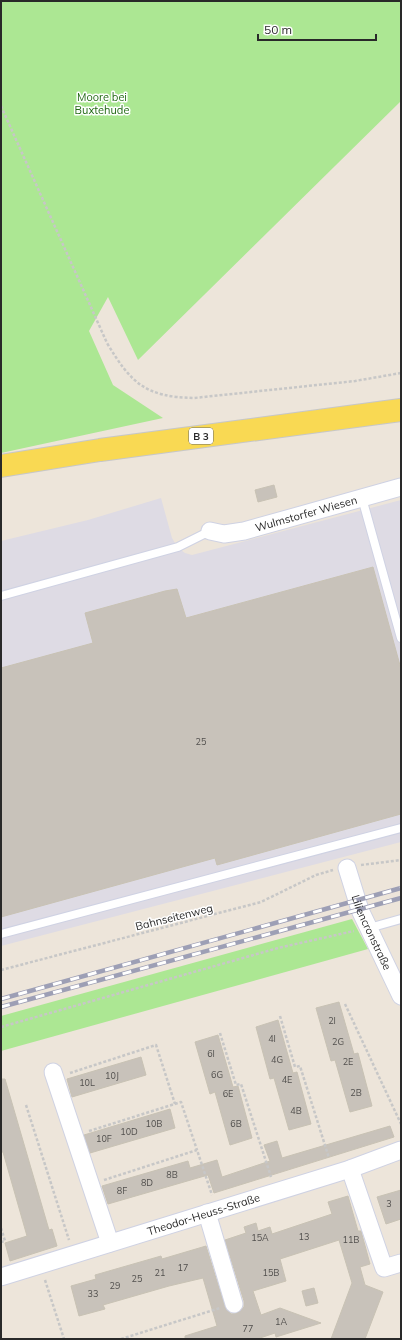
<svg xmlns="http://www.w3.org/2000/svg" width="402" height="1340" viewBox="0 0 402 1340" font-family="Mulish,sans-serif">
	<rect width="100%" height="100%" fill="#ede5da"/>
	<path fill="#dedbe4" d="M 161,498 L 172,538 L 178,548 L 185,553 L 192,555 L 401,500 L 401,842 L 1,946 L 1,541 L 88,520 Z"/>
	<g fill="#ace793">
		<path d="M 1,1 L 401,1 L 401,101 L 138,360 L 108,297 L 89,331 L 113,385 L 163,418 L 1,453 Z"/>
		<path d="M 352,919 L 368,949 L 1,1051 L 1,1016 Z"/>
	</g>
	<g fill="#c8c2ba" stroke="#c8c2b4">
		<path d="M 274,485 L 277,497 L 258,502 L 255,490 Z"/>
		<path d="M 373,567 L 401,669 L 401,814 L 217,865 L 215,858 L 1,917 L 1,668 L 93,643 L 85,613 L 165,591 L 177,589 L 186,618 Z"/>
		<path d="M 339,1002 L 354,1054 L 358,1053 L 372,1106 L 350,1112 L 335,1060 L 331,1061 L 316,1008 Z"/>
		<path d="M 278,1020 L 293,1073 L 297,1072 L 311,1124 L 289,1130 L 274,1078 L 270,1079 L 256,1027 Z"/>
		<path d="M 218,1035 L 233,1087 L 238,1086 L 252,1138 L 230,1145 L 215,1092 L 210,1094 L 195,1042 Z"/>
		<path d="M 141,1057 L 146,1075 L 72,1097 L 67,1079 Z"/>
		<path d="M 1,1079 L 5,1079 L 49,1230 L 52,1229 L 57,1246 L 10,1261 L 5,1243 L 27,1236 L 3,1152 L 1,1152 Z"/>
		<path d="M 170,1109 L 175,1128 L 90,1153 L 84,1135 Z"/>
		<path d="M 390,1126 L 394,1137 L 214,1193 L 208,1175 L 108,1204 L 102,1186 L 188,1161 L 190,1168 L 217,1160 L 222,1177 L 270,1161 L 264,1145 L 277,1141 L 282,1158 Z"/>
		<path d="M 401,1190 L 401,1219 L 386,1224 L 377,1197 Z"/>
		<path d="M 348,1196 L 358,1231 L 361,1231 L 370,1264 L 360,1267 L 365,1285 L 383,1292 L 365,1339 L 331,1339 L 352,1283 L 339,1240 L 280,1259 L 286,1281 L 253,1291 L 261,1315 L 280,1308 L 321,1323 L 276,1337 L 275,1333 L 257,1339 L 185,1339 L 185,1336 L 217,1326 L 203,1278 L 169,1286 L 103,1305 L 105,1309 L 79,1316 L 71,1286 L 96,1279 L 95,1275 L 161,1256 L 162,1259 L 206,1246 L 225,1307 L 231,1314 L 237,1313 L 244,1307 L 244,1301 L 225,1240 L 246,1233 L 244,1227 L 256,1223 L 258,1231 L 270,1227 L 272,1234 L 332,1214 L 328,1202 Z"/>
		<path d="M 314,1288 L 318,1303 L 306,1306 L 302,1291 Z"/>
	</g>
	<g fill="none" stroke-linecap="round" stroke-linejoin="round">
		<g stroke="#cfd2e3" stroke-width="10">
			<g id="lane">
				<path d="M 362,498 L 401,638"/>
				<path d="M 1,596 L 178,547 L 210,531"/>
				<path d="M 369,928 L 401,919"/>
				<path d="M 1,934 L 401,828"/>
			</g>
		</g>
		<g stroke="#cfd2e3" stroke-width="19">
			<g id="street">
				<path id="s1" d="M 210,531 L 224,534 L 244,531 L 401,487"/>
				<path id="s2" d="M 347,868 L 360,910 L 401,996"/>
				<path d="M 53,1072 L 110,1243"/>
				<path d="M 350,1169 L 384,1268 L 401,1263"/>
				<path d="M 207,1213 L 234,1304"/>
				<path id="s3" d="M 1,1277 L 350,1169 L 401,1150"/>
			</g>
		</g>
		<g stroke="#c7c7c7" stroke-width="24">
			<path id="primary" d="M 1,466 L 100,450 L 401,410"/>
		</g>
		<g stroke="#c7c7c7" stroke-width="2.5" stroke-dasharray="3 2" stroke-linecap="butt">
			<path d="M 1,106 L 107,343 C 131,383 145,397 194,398 L 355,381 L 401,373"/>
			<path d="M 361,865 L 401,860"/>
			<path d="M 1,970 L 261,902 L 316,875 L 333,870"/>
			<path d="M 345,1004 L 401,1124"/>
			<path d="M 280,1016 L 295,1067 L 300,1066 L 329,1158"/>
			<path d="M 1,1027 L 278,948 L 354,931"/>
			<path d="M 220,1033 L 236,1085 L 241,1084 L 271,1177"/>
			<path d="M 70,1073 L 156,1045 L 175,1104"/>
			<path d="M 26,1105 L 69,1240"/>
			<path d="M 89,1131 L 181,1102 L 197,1150"/>
			<path d="M 104,1180 L 197,1150 L 212,1195"/>
			<path d="M 1,1228 L 5,1241 L 1,1242"/>
			<path d="M 45,1280 L 64,1339"/>
			<path d="M 121,1339 L 220,1308"/>
		</g>
		<use href="#lane" stroke="#fff" stroke-width="8"/>
		<use href="#street" stroke="#fff" stroke-width="17"/>
		<use href="#primary" stroke="#f9d953" stroke-width="22"/>
		<g stroke="#9d9fb5" stroke-width="4.5">
			<g id="rail">
				<path d="M 1,999 L 401,888"/>
				<path d="M 1,1007 L 401,898"/>
			</g>
		</g>
		<use href="#rail" stroke="#fff" stroke-width="3" stroke-dasharray="9" stroke-linecap="butt"/>
	</g>
	<g text-anchor="middle" stroke-width="3" stroke-linejoin="round" paint-order="stroke">
		<g font-size="9" fill="#514f4d">
			<text x="201" y="745">25</text>
			<text x="332" y="1024">2I</text>
			<text x="272" y="1042">4I</text>
			<text x="338" y="1045">2G</text>
			<text x="211" y="1057">6I</text>
			<text x="277" y="1063">4G</text>
			<text x="348" y="1065">2E</text>
			<text x="217" y="1078">6G</text>
			<text x="112" y="1079">10J</text>
			<text x="287" y="1083">4E</text>
			<text x="87" y="1086">10L</text>
			<text x="356" y="1096">2B</text>
			<text x="228" y="1097">6E</text>
			<text x="296" y="1114">4B</text>
			<text x="154" y="1127">10B</text>
			<text x="236" y="1127">6B</text>
			<text x="129" y="1135">10D</text>
			<text x="104" y="1142">10F</text>
			<text x="172" y="1178">8B</text>
			<text x="147" y="1186">8D</text>
			<text x="122" y="1194">8F</text>
			<text x="389" y="1207">3</text>
			<text x="304" y="1240">13</text>
			<text x="260" y="1241">15A</text>
			<text x="351" y="1243">11B</text>
			<text x="183" y="1271">17</text>
			<text x="160" y="1276">21</text>
			<text x="271" y="1276">15B</text>
			<text x="137" y="1282">25</text>
			<text x="115" y="1289">29</text>
			<text x="93" y="1297">33</text>
			<text x="281" y="1325">1A</text>
			<text x="248" y="1332">77</text>
		</g>
		<rect fill="#fff" stroke="#696969" stroke-width="1" x="189" y="428" width="24" height="16" rx="3"/>
		<g font-size="10" font-weight="bold" fill="#292929">
			<text x="201" y="440">B 3</text>
		</g>
		<g font-size="11" fill="#236a15" stroke="#fff">
			<text x="102" y="101">Moore bei<tspan x="102" dy="13">Buxtehude</tspan></text>
		</g>
		<g font-size="11" fill="#292929" stroke="#fff">
			<text dy="4" stroke="none"><textPath href="#s1" startOffset="99">Wulmstorfer Wiesen</textPath></text>
			<text transform="translate(174 917) rotate(-14)" y="4">Bahnseitenweg</text>
			<text dy="4" stroke="none"><textPath href="#s2" startOffset="69">Liliencronstraße</textPath></text>
			<text dy="4" stroke="none"><textPath href="#s3" startOffset="212">Theodor-Heuss-Straße</textPath></text>
		</g>
	</g>
	<rect width="402" height="1340" fill="none" stroke="#292929" stroke-width="4"/>
	<path d="M258 34v6h118v-6" fill="none" stroke="#292929" stroke-width="2"/>
	<text x="264" y="34" font-size="12" fill="#292929" stroke="#ffffff" stroke-width="3" paint-order="stroke">50 m</text>
</svg>
